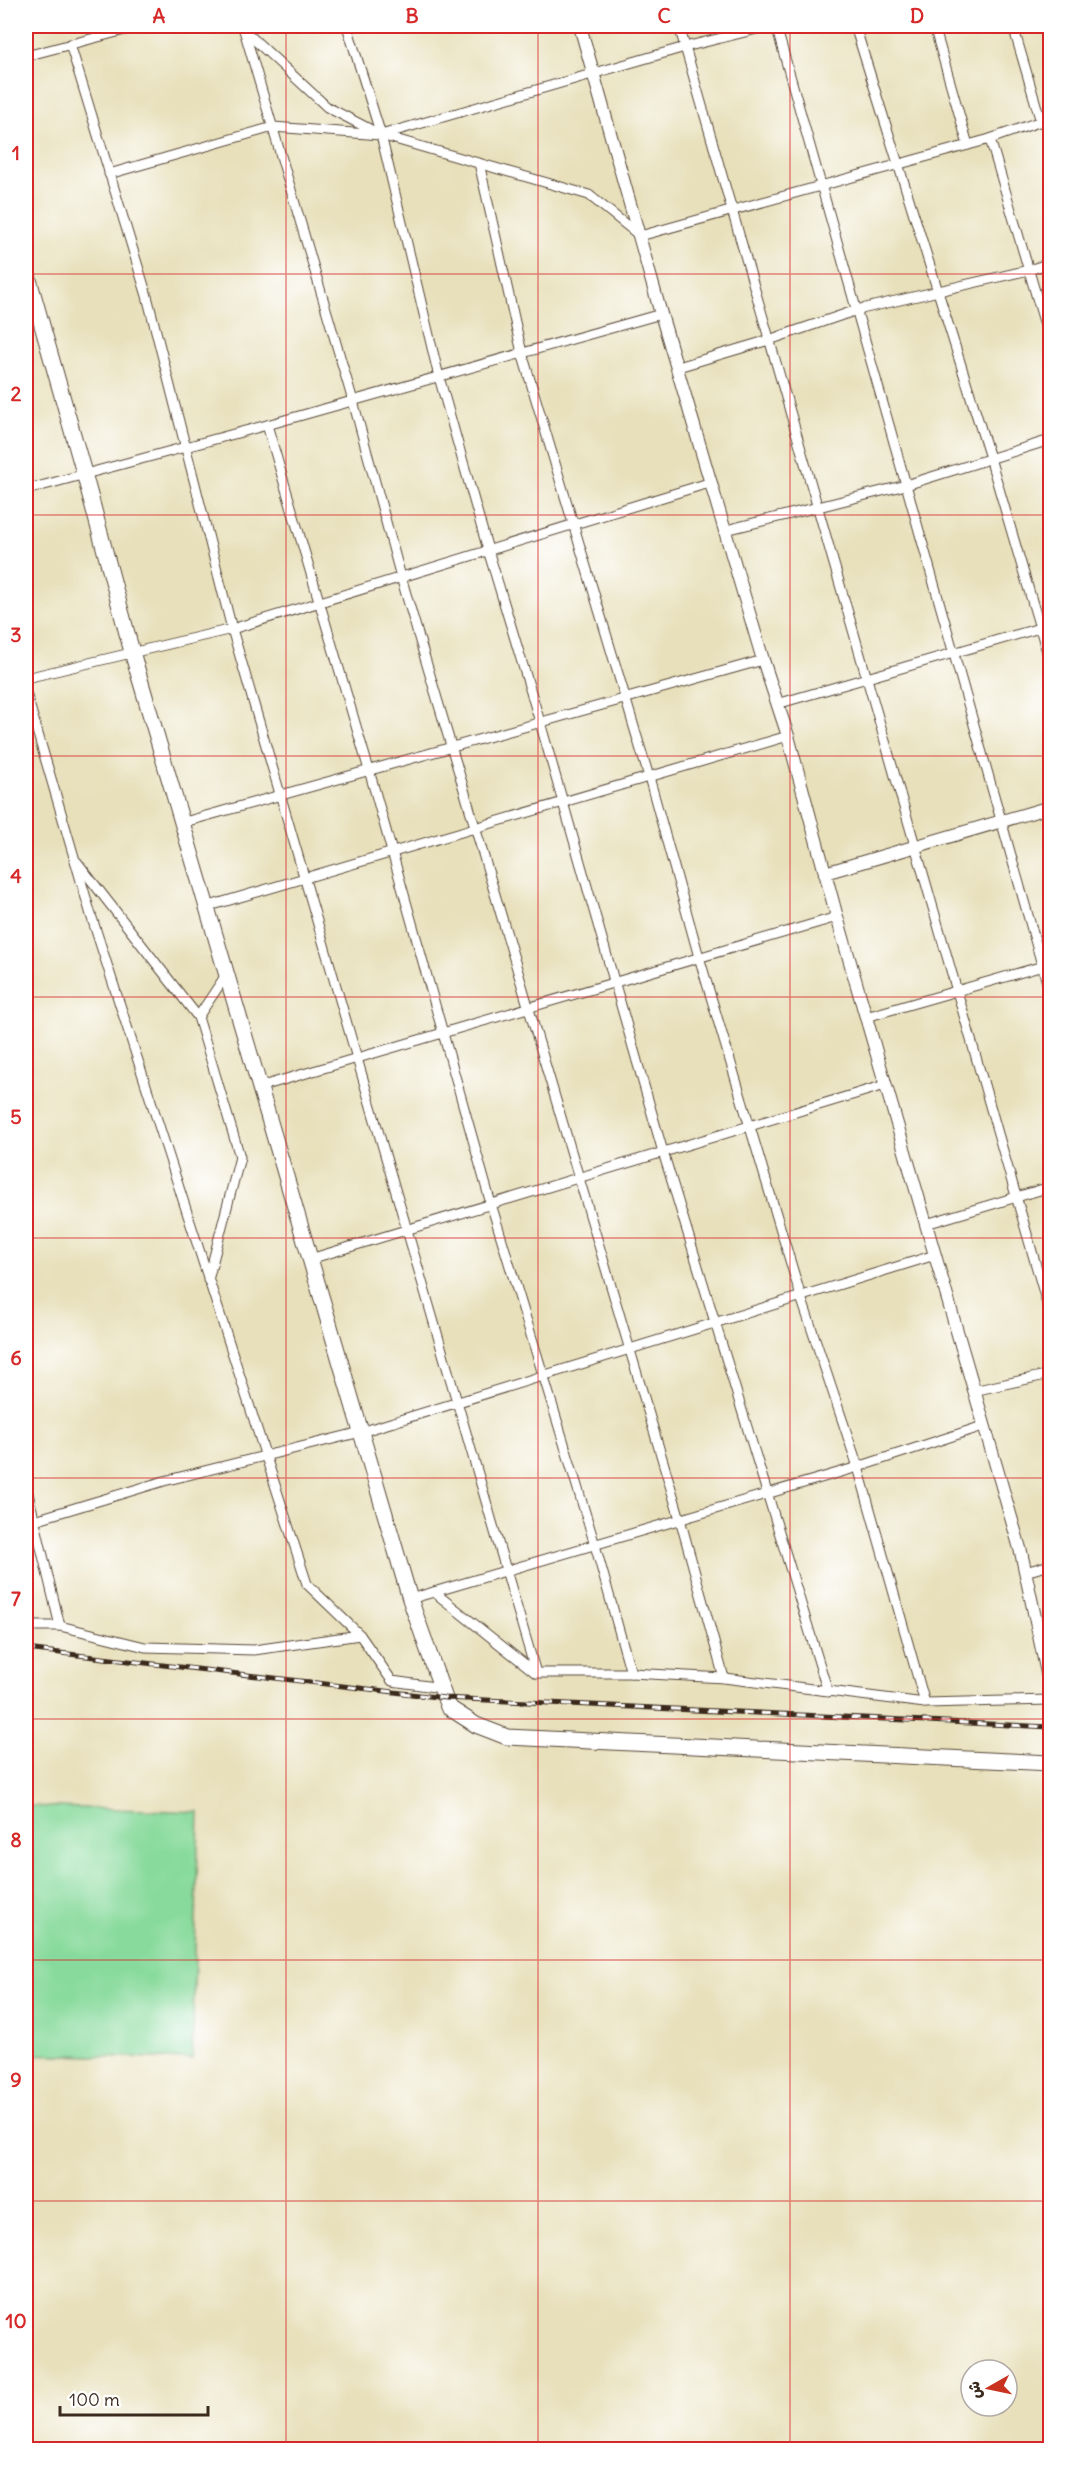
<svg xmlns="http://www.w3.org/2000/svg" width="1076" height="2475" viewBox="0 0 1076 2475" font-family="Delius,'Playpen Sans Arabic',sans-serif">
	<rect width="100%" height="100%" fill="#fff"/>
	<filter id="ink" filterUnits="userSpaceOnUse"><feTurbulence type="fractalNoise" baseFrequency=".0167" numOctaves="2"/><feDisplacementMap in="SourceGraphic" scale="12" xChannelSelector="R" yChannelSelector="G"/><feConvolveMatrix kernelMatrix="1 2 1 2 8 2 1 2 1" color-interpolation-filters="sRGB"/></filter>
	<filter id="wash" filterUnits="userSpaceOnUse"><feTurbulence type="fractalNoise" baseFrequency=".008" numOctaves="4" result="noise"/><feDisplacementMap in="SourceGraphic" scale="24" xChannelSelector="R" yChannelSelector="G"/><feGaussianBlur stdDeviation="1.35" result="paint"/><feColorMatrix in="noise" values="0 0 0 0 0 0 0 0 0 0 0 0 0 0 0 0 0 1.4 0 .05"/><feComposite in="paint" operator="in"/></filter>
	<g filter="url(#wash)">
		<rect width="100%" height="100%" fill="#e8e0bb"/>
		<path fill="#88da9c" stroke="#62825d" stroke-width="1.5" d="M 26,1806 L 199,1812 L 192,2059 L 26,2054 Z"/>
	</g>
	<g filter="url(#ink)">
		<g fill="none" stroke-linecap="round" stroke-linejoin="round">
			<g stroke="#554536" stroke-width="11">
				<g id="minor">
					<path d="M 347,26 L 381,135 L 439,377 L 488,550 L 540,722 L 663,1152 L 828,1692"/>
					<path d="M 679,26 L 1050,1314"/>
					<path d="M 776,26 L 1050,993"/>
					<path d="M 855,26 L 990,458 L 1050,662"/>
					<path d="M 934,26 L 968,145"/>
					<path d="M 1013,26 L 1041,122"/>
					<path d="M 244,30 L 353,401 L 401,577 L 680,1519 L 724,1678"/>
					<path d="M 245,31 L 327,107 L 381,135 L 589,195 L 640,236 L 990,139 L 1050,118"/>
					<path d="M 70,44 L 147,296 L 232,629 L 536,1673"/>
					<path d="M 26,56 L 140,26"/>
					<path d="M 990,139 L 1050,342"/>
					<path d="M 479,163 L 522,353 L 649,777 L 699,957 L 801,1297 L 858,1467 L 925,1703"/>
					<path d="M 109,174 L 273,127 L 381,135 L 685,47 L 769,26"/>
					<path d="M 678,367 L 769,340 L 857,310 L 1029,270 L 1050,263"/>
					<path d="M 267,425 L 369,770 L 491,1204 L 595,1545 L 631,1673"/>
					<path d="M 26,490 L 267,425 L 661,314"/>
					<path d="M 726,530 L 906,485 L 1050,440"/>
					<path d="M 26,678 L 232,629 L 712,482"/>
					<path d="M 26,693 L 91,915 L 307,1584 L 360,1635 L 392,1681 L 442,1688"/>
					<path d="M 777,704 L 1050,625"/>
					<path d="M 181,823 L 763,660"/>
					<path d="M 77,862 L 198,1017 L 240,1157 L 208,1280"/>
					<path d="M 206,907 L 788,736"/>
					<path d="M 198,1017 L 226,975"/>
					<path d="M 866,1017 L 1050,964"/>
					<path d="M 259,1087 L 837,917"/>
					<path d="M 926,1224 L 1050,1187"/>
					<path d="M 310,1259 L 885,1085"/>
					<path d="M 973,1391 L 1050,1374"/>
					<path d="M 26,1485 L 60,1626"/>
					<path d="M 35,1520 L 164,1481 L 361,1432 L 935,1255"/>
					<path d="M 1025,1572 L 1050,1565"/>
					<path d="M 434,1592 L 536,1673 L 631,1673 L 724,1678 L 925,1703 L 1050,1700"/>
					<path d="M 410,1599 L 858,1467 L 983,1426"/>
					<path d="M 26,1626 L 60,1626 L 145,1647 L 254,1650 L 360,1635"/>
				</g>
			</g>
			<g stroke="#554536" stroke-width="14">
				<g id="tertiary">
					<path d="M 580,26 L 661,314 L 763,660 L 788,736 L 837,917 L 1021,1552 L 1050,1687"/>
					<path d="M 825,873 L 1050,807"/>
				</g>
			</g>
			<g stroke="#554536" stroke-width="17">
				<path id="primary" d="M 26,269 L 84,473 L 132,652 L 410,1599 L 448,1707 L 476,1725 L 507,1737 L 1050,1763"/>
			</g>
			<use href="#minor" stroke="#fff" stroke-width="9"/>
			<use href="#tertiary" stroke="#fff" stroke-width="12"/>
			<use href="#primary" stroke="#fff" stroke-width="15"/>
			<g stroke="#3b2a1e" stroke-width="5">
				<path id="rail" d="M 26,1649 L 445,1698 L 1050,1727"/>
			</g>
			<use href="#rail" stroke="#fff" stroke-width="3" stroke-dasharray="9" stroke-linecap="butt"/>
		</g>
	</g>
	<path fill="none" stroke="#d62828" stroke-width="1.5" stroke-opacity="0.55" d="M 286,26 L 286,2450M 538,26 L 538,2450M 790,26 L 790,2450M 26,274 L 1050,274M 26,515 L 1050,515M 26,756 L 1050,756M 26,997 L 1050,997M 26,1238 L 1050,1238M 26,1478 L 1050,1478M 26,1719 L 1050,1719M 26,1960 L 1050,1960M 26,2201 L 1050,2201"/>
	<rect width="1076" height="2475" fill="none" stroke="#fff" stroke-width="66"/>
	<g transform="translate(989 2388) rotate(261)"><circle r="28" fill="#ffffff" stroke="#b1aaa5" stroke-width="1.5"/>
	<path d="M0-4.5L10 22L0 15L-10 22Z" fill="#c8321e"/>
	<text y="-9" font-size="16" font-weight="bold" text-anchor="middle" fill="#3b2a1e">ش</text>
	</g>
	<path d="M60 2406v9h148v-9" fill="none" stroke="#3b2a1e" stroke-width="3"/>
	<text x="69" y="2406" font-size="18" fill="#3b2a1e" stroke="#ffffff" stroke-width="4.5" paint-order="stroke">100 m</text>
	<rect x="33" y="33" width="1010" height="2409" fill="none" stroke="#d62828" stroke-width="2"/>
	<g font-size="20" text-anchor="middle" font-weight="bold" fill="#d62828">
		<text x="159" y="23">A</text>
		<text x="412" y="23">B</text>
		<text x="664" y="23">C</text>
		<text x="917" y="23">D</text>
		<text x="16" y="160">1</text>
		<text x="16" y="401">2</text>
		<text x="16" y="642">3</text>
		<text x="16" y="883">4</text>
		<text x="16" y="1124">5</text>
		<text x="16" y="1365">6</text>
		<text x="16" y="1606">7</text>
		<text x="16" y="1847">8</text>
		<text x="16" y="2087">9</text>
		<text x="16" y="2328">10</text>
	</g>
</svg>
